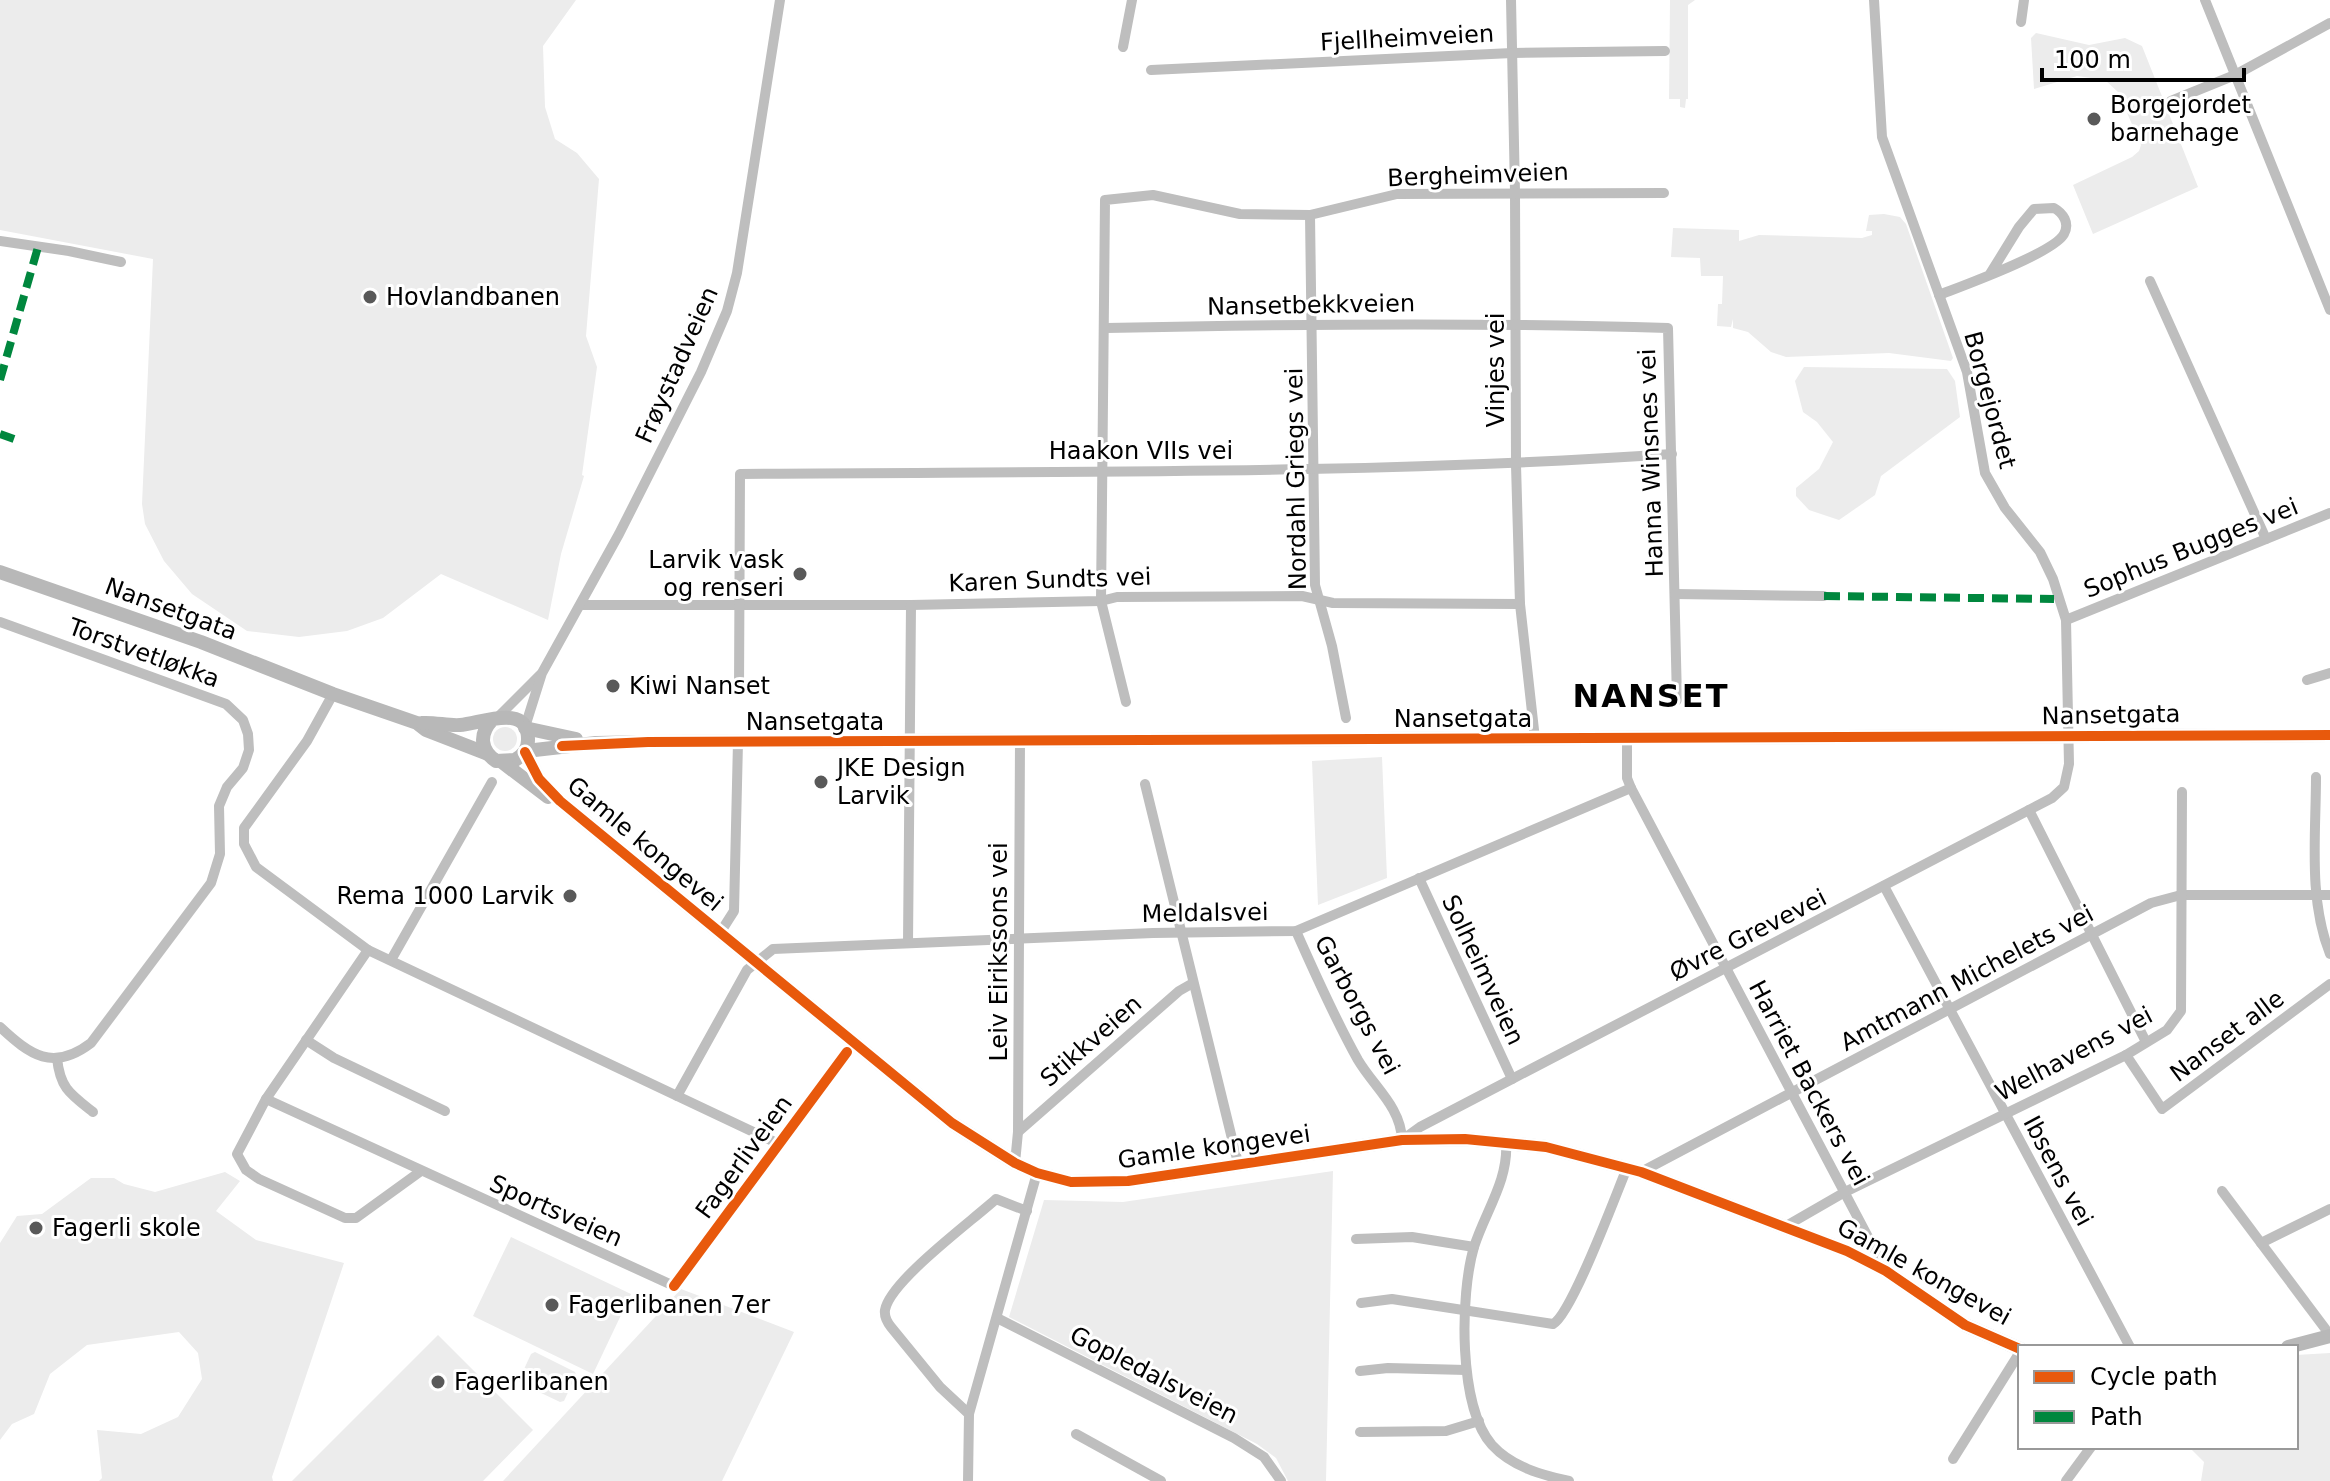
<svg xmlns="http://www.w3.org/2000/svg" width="2330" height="1481" viewBox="0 0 2330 1481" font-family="'DejaVu Sans',sans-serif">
	<rect width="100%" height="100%" fill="#fff"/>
	<g fill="#ececec">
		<path d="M 0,0 L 576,0 L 543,46 L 545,107 L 555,139 L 577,153 L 599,179 L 586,336 L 597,367 L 582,475 L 584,476 L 561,554 L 548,620 L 441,574 L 383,618 L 347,631 L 299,637 L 247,631 L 192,594 L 164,561 L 145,524 L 142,504 L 153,259 L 0,230 Z"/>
		<path d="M 1670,0 L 1695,0 L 1688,5 L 1688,99 L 1686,99 L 1685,108 L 1680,107 L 1680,99 L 1669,99 Z"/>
		<path d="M 2036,33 L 2089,45 L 2125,38 L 2142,46 L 2198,187 L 2093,234 L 2073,185 L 2132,157 L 2139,151 L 2141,145 L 2118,92 L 2105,80 L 2077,76 L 2034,89 L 2031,38 Z"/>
		<path d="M 1884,214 L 1900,217 L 1906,224 L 1953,358 L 1951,361 L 1889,353 L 1786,357 L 1771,352 L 1748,332 L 1733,328 L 1733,319 L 1731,327 L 1717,326 L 1718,304 L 1722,304 L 1723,276 L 1701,276 L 1700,258 L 1671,257 L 1673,228 L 1739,230 L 1739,241 L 1759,235 L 1862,238 L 1872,235 L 1872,231 L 1866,231 L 1869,215 Z"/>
		<path d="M 1804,367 L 1947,369 L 1955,381 L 1960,417 L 1881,476 L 1875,495 L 1839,520 L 1809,510 L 1796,496 L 1796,488 L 1819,469 L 1833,442 L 1817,422 L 1803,412 L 1795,381 Z"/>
		<circle cx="505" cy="739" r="12"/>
		<path d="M 1382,757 L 1387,878 L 1318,905 L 1312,761 Z"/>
		<path d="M 1333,1171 L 1326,1481 L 1288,1481 L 1276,1458 L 1257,1444 L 1009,1317 L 1044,1200 L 1123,1202 Z"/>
		<path d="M 225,1172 L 240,1181 L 216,1211 L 256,1240 L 344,1263 L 272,1477 L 273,1481 L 99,1481 L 102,1478 L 97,1430 L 141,1434 L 178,1417 L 202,1379 L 198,1353 L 179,1332 L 87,1345 L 50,1374 L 34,1414 L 12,1424 L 0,1440 L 0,1243 L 17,1216 L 42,1214 L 91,1178 L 114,1178 L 124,1184 L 155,1192 Z"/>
		<path d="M 511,1237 L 631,1294 L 593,1374 L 473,1316 Z"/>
		<path d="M 681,1289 L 794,1332 L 722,1481 L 503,1481 Z"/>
		<path d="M 438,1335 L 533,1430 L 483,1481 L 292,1481 Z"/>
		<path d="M 535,1352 L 575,1372 L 576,1375 L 564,1401 L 560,1402 L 520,1383 L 519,1380 L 531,1354 Z"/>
		<path d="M 2330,1353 L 2330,1481 L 2201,1481 L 2204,1462 L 2189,1447 L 2296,1447 L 2296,1355 Z"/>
	</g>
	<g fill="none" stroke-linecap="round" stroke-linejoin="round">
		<g stroke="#bebebe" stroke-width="10">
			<path d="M 1511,0 L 1515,192 L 1516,465 L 1520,604 L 1535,739"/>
			<path d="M 2205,0 L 2330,310"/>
			<path d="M 2021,22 L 2024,0"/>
			<path d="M 1123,47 L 1132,0"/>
			<path d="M 1151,70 L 1512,53 L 1665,51"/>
			<path d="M 2171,101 L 2235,75 L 2330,23"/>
			<path d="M 1310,215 L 1315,585 L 1332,646 L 1346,718"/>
			<path d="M 0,241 L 69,251 L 121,262"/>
			<path d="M 2150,281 L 2266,539"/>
			<path d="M 1939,295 C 1962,286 2054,253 2064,234 C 2070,223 2063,213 2054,208 L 2034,209 L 2019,227 L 1990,274"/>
			<path d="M 1106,328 C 1293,324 1480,322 1668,328 L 1677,700"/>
			<path d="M 1675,594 L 1824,596"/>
			<path d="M 581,605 L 911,605 L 1101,601 L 1117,597 L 1302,596 L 1333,603 L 1520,604"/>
			<path d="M 2066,620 L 2330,513"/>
			<path d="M 0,622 L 226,704 L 243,720 L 248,734 L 249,750 L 243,768 L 227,787 L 219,806 L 220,854 L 211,883 L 91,1043 C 53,1072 30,1055 0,1027"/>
			<path d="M 2307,680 L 2330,673"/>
			<path d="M 739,690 L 740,474 C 1051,471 1362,475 1672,454"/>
			<path d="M 333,694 L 307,741 L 244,828 L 244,844 L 256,867 L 368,950 L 779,1144"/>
			<path d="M 1126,702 L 1101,601 L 1105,200 L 1153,195 L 1240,214 L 1310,215 L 1397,194 L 1664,193"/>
			<path d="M 498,717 L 540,675"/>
			<path d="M 525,727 L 542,673 L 619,534 L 701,372 L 727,311 L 737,273 L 780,0"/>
			<path d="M 1627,738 L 1627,778 L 1631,788 L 1886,1271"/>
			<path d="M 2316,777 C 2316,835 2308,899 2330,954"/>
			<path d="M 1145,784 L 1238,1163"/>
			<path d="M 2029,810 L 2146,1042"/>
			<path d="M 1419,878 L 1512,1079"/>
			<path d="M 1884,886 L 2130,1347"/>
			<path d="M 1296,931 C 1315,974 1335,1019 1358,1060 C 1374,1087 1401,1107 1402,1140"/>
			<path d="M 720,933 L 734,911 L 738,742"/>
			<path d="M 908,943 L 911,605"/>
			<path d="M 368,950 L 266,1099 L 237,1154 L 246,1170 L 259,1179 L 345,1218 L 356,1218 L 421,1171"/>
			<path d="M 391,960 L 492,782"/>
			<path d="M 306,1040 L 334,1058 L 445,1111"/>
			<path d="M 2126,1055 L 2162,1109 L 2330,984"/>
			<path d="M 57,1058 C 60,1088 70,1094 93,1112"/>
			<path d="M 677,1096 L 747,970 L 773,949 L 1153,933 L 1296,931 L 1631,788"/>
			<path d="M 266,1099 L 674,1286"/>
			<path d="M 1018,1132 L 1179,991 L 1193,983"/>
			<path d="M 1402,1140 L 1420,1127 L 1512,1079 L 2052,798 L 2064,787 L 2069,764 L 2066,620 L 2053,579 L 2040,552 L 2005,508 L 1985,473 L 1967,372 L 1882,137 L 1874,0"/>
			<path d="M 1506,1142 C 1509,1180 1485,1212 1474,1247 C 1460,1294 1458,1407 1492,1445 C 1512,1467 1542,1475 1569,1481"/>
			<path d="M 1015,1163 L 1018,1132 L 1020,741"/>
			<path d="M 1641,1172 L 2151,903 L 2181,895 L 2330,895"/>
			<path d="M 2222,1191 L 2330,1335"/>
			<path d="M 1786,1226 L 1845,1192 L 2126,1055 L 2167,1030 L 2181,1011 L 2182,792"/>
			<path d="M 1356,1239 L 1412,1237 L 1474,1247"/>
			<path d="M 2261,1243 L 2330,1209"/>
			<path d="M 1361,1303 L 1392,1299 L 1553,1324 C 1572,1314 1616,1194 1627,1168"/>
			<path d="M 997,1318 L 1234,1438 L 1264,1457 L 1281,1481"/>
			<path d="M 1360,1371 L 1388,1368 L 1466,1370"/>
			<path d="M 969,1414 L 940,1387 L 891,1327 C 887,1322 884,1317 885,1310 C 890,1281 972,1221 996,1199 L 1027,1211"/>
			<path d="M 1360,1432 L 1446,1431 L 1479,1421"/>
			<path d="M 1076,1434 L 1161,1481"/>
			<path d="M 1953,1459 L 2020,1352"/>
			<path d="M 968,1481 L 969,1414 L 1037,1173"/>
			<path d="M 2066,1481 L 2091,1447"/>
		</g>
		<g stroke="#b8b8b8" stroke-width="14">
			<path d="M 0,572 L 201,642 L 333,694 L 417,723 L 426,730 L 488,754"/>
			<path d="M 422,723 C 435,722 448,726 460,725 C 480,724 529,702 528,740 C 528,750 523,755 515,760 L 496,761 C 480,750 479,734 492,720"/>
			<path d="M 525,728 L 576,739"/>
			<path d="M 526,751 L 596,743 L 648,742 L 2330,735"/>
			<path d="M 525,752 L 539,779 L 560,801 L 952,1123 L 1015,1163 L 1037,1173 L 1071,1182 L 1128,1181 L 1402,1140 L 1465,1139 L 1546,1147 L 1641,1172 L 1847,1251 L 1886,1271 L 1965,1325 L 2020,1349"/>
			<path d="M 502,762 L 548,797"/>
			<path d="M 2288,1347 L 2330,1336"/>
		</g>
		<g stroke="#00873e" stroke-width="8" stroke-dasharray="16 8" stroke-linecap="butt">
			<path d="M 0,380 L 38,247"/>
			<path d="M 0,434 L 14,439"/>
			<path d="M 1824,596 L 2054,599"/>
		</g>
		<g stroke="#fff" stroke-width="15">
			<g id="cycleway">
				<path d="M 562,746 L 648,742 L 2330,735"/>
				<path d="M 525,752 L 539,779 L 560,801 L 952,1123 L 1015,1163 L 1037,1173 L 1071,1182 L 1128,1181 L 1402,1140 L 1465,1139 L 1546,1147 L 1641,1172 L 1847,1251 L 1886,1271 L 1965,1325 L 2020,1349"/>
				<path d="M 674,1286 L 847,1052"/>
			</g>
		</g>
		<use href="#cycleway" stroke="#e8590c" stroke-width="10"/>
	</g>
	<g fill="#595959" stroke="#fff" stroke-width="3">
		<circle cx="2094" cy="119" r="8"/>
		<circle cx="370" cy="297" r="8"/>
		<circle cx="800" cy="574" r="8"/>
		<circle cx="613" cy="686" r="8"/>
		<circle cx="821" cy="782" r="8"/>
		<circle cx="570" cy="896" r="8"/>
		<circle cx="36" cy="1228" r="8"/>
		<circle cx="552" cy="1305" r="8"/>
		<circle cx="438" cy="1382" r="8"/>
	</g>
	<g text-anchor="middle" stroke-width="6" stroke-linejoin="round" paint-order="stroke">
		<g font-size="24" fill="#000" stroke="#fff">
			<text transform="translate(1407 38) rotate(-3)" y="8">Fjellheimveien</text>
			<text transform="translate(1478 175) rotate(-2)" y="8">Bergheimveien</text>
			<text transform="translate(1311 305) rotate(-1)" y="8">Nansetbekkveien</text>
			<text transform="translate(677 365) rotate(-66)" y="8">Frøystadveien</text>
			<text transform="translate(1496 370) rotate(-90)" y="8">Vinjes vei</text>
			<text transform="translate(1990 400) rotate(75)" y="8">Borgejordet</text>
			<text x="1141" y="459">Haakon VIIs vei</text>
			<text transform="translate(1651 463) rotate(-92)" y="8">Hanna Winsnes vei</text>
			<text transform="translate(1296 479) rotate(-91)" y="8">Nordahl Griegs vei</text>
			<text transform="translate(2191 548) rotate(-22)" y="8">Sophus Bugges vei</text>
			<text transform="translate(1050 580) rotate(-2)" y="8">Karen Sundts vei</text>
			<text transform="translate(171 609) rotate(20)" y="8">Nansetgata</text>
			<text transform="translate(144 653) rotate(20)" y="8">Torstvetløkka</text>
			<text transform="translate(2111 715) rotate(-1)" y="8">Nansetgata</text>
			<text x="1463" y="727">Nansetgata</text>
			<text x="815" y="730">Nansetgata</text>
			<text transform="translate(645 844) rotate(40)" y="8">Gamle kongevei</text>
			<text transform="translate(1205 913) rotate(-1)" y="8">Meldalsvei</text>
			<text transform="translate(1748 935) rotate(-27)" y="8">Øvre Grevevei</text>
			<text transform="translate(999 952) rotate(-90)" y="8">Leiv Eirikssons vei</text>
			<text transform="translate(1483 970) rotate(65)" y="8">Solheimveien</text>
			<text transform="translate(1967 978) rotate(-28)" y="8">Amtmann Michelets vei</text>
			<text transform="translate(1357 1005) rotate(62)" y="8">Garborgs vei</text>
			<text transform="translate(2227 1036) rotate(-37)" y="8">Nanset alle</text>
			<text transform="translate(1091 1041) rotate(-41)" y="8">Stikkveien</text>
			<text transform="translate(2074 1054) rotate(-28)" y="8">Welhavens vei</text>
			<text transform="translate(1809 1083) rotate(62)" y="8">Harriet Backers vei</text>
			<text transform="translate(1214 1147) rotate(-8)" y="8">Gamle kongevei</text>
			<text transform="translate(744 1157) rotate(-54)" y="8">Fagerliveien</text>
			<text transform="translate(2058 1171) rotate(62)" y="8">Ibsens vei</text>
			<text transform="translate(556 1211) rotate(24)" y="8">Sportsveien</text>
			<text transform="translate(1924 1272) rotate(29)" y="8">Gamle kongevei</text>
			<text transform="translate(1154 1375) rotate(27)" y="8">Gopledalsveien</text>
		</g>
		<g font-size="24" fill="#000" stroke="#fff" text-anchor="start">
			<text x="2110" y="113">Borgejordet<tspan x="2110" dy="28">barnehage</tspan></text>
			<text x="386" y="305">Hovlandbanen</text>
			<text x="784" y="568" text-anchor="end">Larvik vask<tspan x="784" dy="28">og renseri</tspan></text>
			<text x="629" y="694">Kiwi Nanset</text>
			<text x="837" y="776">JKE Design<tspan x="837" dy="28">Larvik</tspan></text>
			<text x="554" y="904" text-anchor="end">Rema 1000 Larvik</text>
			<text x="52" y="1236">Fagerli skole</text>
			<text x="568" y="1313">Fagerlibanen 7er</text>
			<text x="454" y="1390">Fagerlibanen</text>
		</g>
		<g font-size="32" font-weight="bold" letter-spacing="2" fill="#000" stroke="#fff">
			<text x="1651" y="707">NANSET</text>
		</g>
	</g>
	<rect x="2018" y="1345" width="280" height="104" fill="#ffffff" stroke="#999999" stroke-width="2"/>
	<rect x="2034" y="1371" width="40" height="12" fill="#e8590c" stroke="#999999" stroke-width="2"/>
	<text x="2090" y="1385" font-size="24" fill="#000000">Cycle path</text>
	<rect x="2034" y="1411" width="40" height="12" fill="#00873e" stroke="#999999" stroke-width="2"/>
	<text x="2090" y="1425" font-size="24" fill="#000000">Path</text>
	<path d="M2042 68v12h202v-12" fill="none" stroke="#000000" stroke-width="4"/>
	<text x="2054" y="68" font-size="24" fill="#000000" stroke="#ffffff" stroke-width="6" paint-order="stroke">100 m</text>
</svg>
